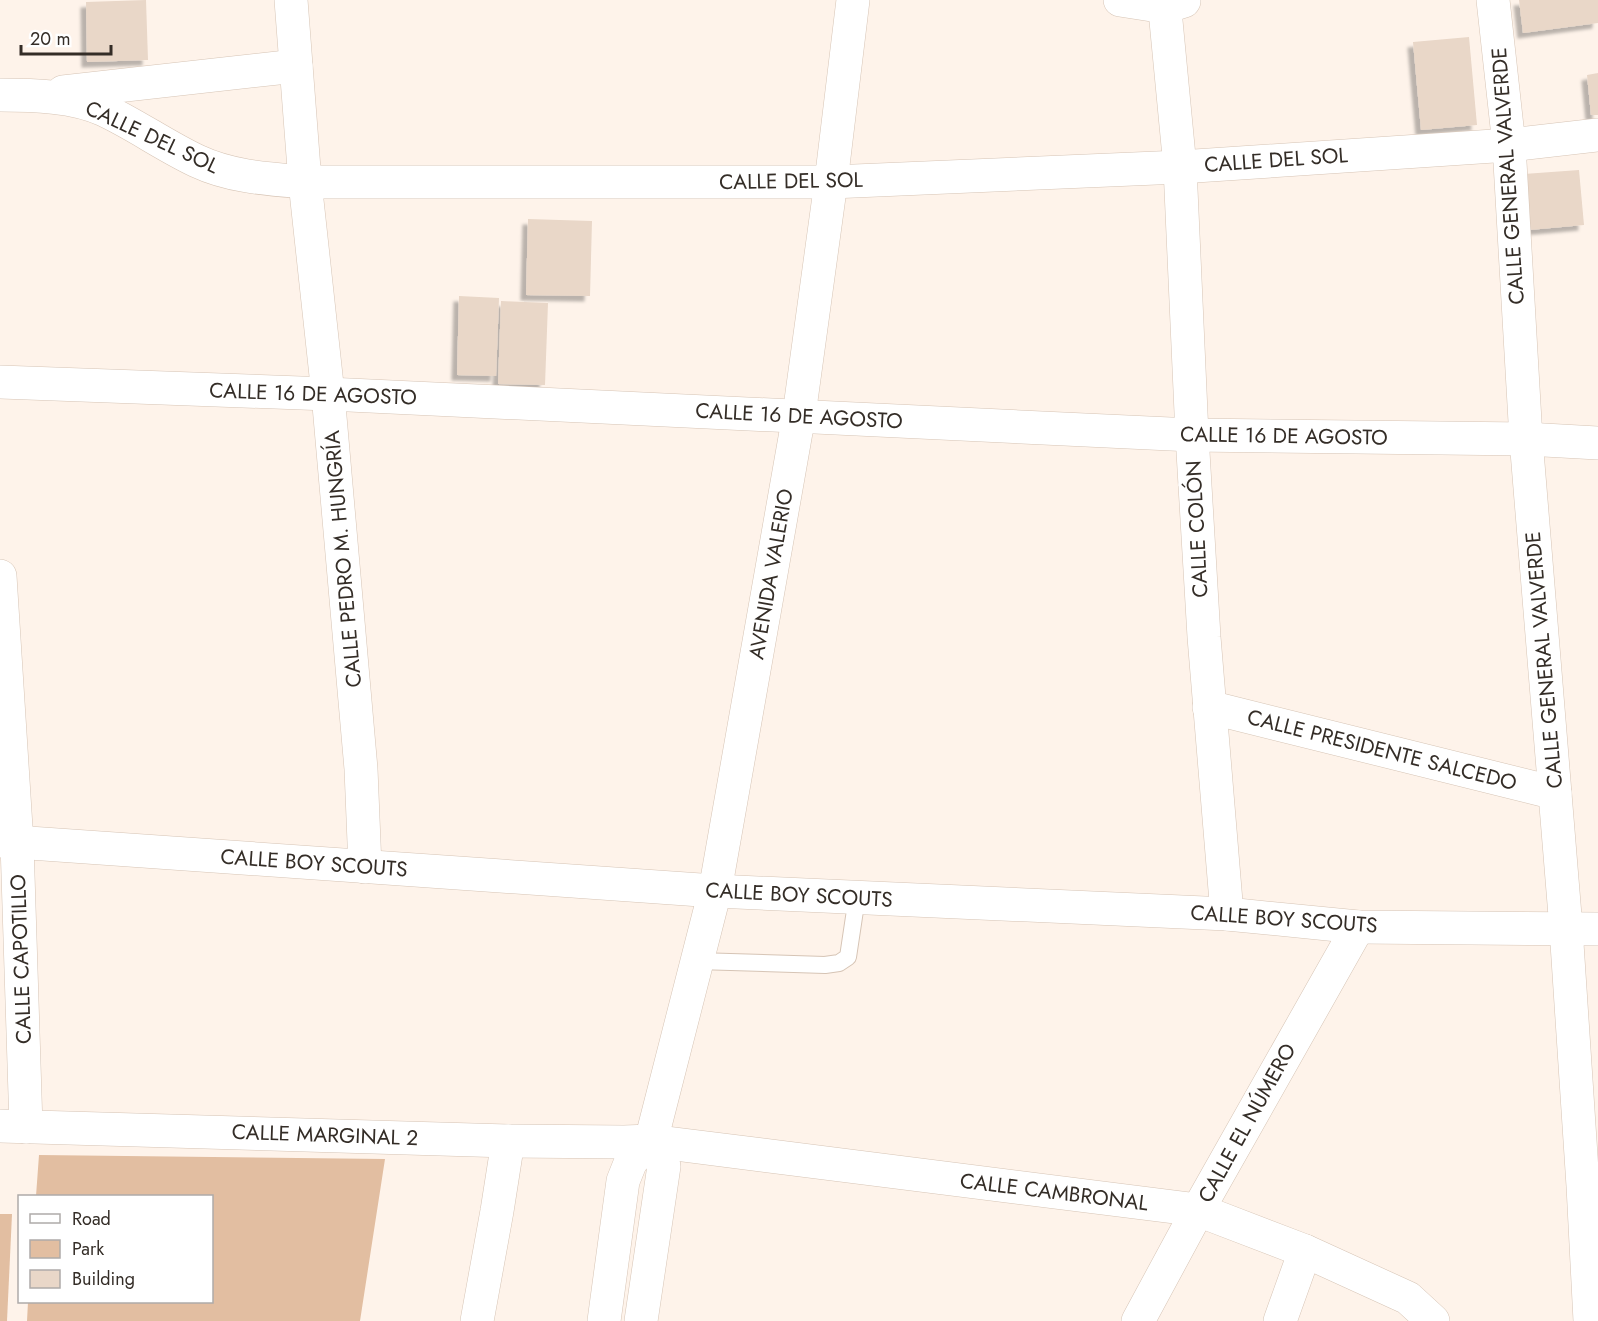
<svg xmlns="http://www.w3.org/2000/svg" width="1598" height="1321" viewBox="0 0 1598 1321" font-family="Jost,sans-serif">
	<defs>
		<filter id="shadow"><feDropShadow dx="-5.5" dy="5.5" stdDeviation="1.5" flood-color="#0004"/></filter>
	</defs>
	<rect width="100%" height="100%" fill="#fef3ea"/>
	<g fill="#e2bea1">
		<path d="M 39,1155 L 385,1159 L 360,1321 L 27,1321 L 28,1302 L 212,1302 L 212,1196 L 36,1196 Z"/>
		<path d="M 0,1214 L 12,1214 L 7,1321 L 0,1321 Z"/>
	</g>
	<g fill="#e9d7c8" filter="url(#shadow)">
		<path d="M 146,0 L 148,60 L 87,62 L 86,2 Z"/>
		<path d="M 1519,0 L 1598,0 L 1598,23 L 1523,33 Z"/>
		<path d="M 1469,37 L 1477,125 L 1421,130 L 1413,42 Z"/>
		<path d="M 1598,73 L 1598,115 L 1591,115 L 1587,75 Z"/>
		<path d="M 1579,170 L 1584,225 L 1529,230 L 1524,174 Z"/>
		<path d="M 528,219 L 592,221 L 590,296 L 526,295 Z"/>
		<path d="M 459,296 L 499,298 L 496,376 L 457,375 Z"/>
		<path d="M 501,301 L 548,303 L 545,385 L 498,384 Z"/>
	</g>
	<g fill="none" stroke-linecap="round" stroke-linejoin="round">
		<g stroke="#d6c4b5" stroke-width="18">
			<path id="service" d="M 697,961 L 825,965 L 839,963 L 848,957 L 857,897"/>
		</g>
		<g stroke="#d6c4b5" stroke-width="34">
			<g id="minor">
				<path d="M 291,0 L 305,182 L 328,394 L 361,769 L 365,867"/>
				<path d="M 1120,0 L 1165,7 L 1184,1"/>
				<path d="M 1164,0 L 1180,167 L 1192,435 L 1204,637 L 1227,914"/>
				<path d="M 1493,0 L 1509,145 L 1526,439 L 1566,928 L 1583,1186 L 1590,1321"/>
				<path d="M 63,92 L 296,66"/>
				<path d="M 0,95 C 32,95 75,96 104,110 C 136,125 165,146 197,161 C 231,177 268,179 305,182 L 831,182 L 1180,167 L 1509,145 L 1598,135"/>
				<path d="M 0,382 L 328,394 L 1192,435 L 1526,439 L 1598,443"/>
				<path d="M 0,576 L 17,843 L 26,1127"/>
				<path d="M 1209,707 L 1555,793"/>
				<path d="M 0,841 L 715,891 L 1227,914 L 1358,927 L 1598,929"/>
				<path d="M 0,1126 L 508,1141 L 624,1142 L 651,1141 L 1198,1210 L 1305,1251 L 1408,1298 L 1433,1321"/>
				<path d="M 477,1321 L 497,1211 L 508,1141"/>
				<path d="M 604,1321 L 623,1181 L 631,1161 L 651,1141 L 715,891 L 799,415 L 831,182 L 853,0"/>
				<path d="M 641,1321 L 664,1166 L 651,1141"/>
				<path d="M 1138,1321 L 1198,1210 L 1358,927"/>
				<path d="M 1280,1321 L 1305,1251"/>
			</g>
		</g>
		<use href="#service" stroke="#fff" stroke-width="16"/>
		<use href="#minor" stroke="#fff" stroke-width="33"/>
	</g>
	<g text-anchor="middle" stroke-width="6" stroke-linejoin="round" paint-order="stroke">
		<g font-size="21" fill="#342d27" stroke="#fff">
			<text transform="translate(152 137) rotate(25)" y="7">CALLE DEL SOL</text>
			<text transform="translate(1276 160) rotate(-4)" y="7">CALLE DEL SOL</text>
			<text transform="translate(1508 176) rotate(-94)" y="7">CALLE GENERAL VALVERDE</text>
			<text transform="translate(791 181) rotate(-1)" y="7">CALLE DEL SOL</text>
			<text transform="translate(313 394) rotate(2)" y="7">CALLE 16 DE AGOSTO</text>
			<text transform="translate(799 416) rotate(3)" y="7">CALLE 16 DE AGOSTO</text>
			<text transform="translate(1284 436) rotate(1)" y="7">CALLE 16 DE AGOSTO</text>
			<text transform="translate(1197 529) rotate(-93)" y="7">CALLE COLÓN</text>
			<text transform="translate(343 559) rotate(-95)" y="7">CALLE PEDRO M. HUNGRÍA</text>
			<text transform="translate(771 574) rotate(-80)" y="7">AVENIDA VALERIO</text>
			<text transform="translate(1544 660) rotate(-95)" y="7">CALLE GENERAL VALVERDE</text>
			<text transform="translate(1382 750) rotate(14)" y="7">CALLE PRESIDENTE SALCEDO</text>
			<text transform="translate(314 863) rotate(4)" y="7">CALLE BOY SCOUTS</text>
			<text transform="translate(799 895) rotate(3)" y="7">CALLE BOY SCOUTS</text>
			<text transform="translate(1284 919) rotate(4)" y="7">CALLE BOY SCOUTS</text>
			<text transform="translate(21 959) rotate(-92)" y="7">CALLE CAPOTILLO</text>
			<text transform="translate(1247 1123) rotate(-61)" y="7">CALLE EL NÚMERO</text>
			<text transform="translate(325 1135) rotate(2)" y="7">CALLE MARGINAL 2</text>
			<text transform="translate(1054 1192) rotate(7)" y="7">CALLE CAMBRONAL</text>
		</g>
	</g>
	<rect x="18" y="1195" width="195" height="108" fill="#ffffff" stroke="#aeaba9" stroke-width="1.5"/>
	<rect x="30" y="1214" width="30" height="9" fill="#ffffff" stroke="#aeaba9" stroke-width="1.5"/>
	<text x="72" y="1225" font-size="18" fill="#342d27">Road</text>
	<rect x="30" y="1240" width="30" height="18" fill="#e2bea1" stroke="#aeaba9" stroke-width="1.5"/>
	<text x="72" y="1255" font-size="18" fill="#342d27">Park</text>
	<rect x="30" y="1270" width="30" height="18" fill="#e9d7c8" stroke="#aeaba9" stroke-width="1.5"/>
	<text x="72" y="1285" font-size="18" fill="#342d27">Building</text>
	<path d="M21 45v9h90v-9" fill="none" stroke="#342d27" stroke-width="3"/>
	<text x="30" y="45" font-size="18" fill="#342d27" stroke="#ffffff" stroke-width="4.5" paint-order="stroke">20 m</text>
</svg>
